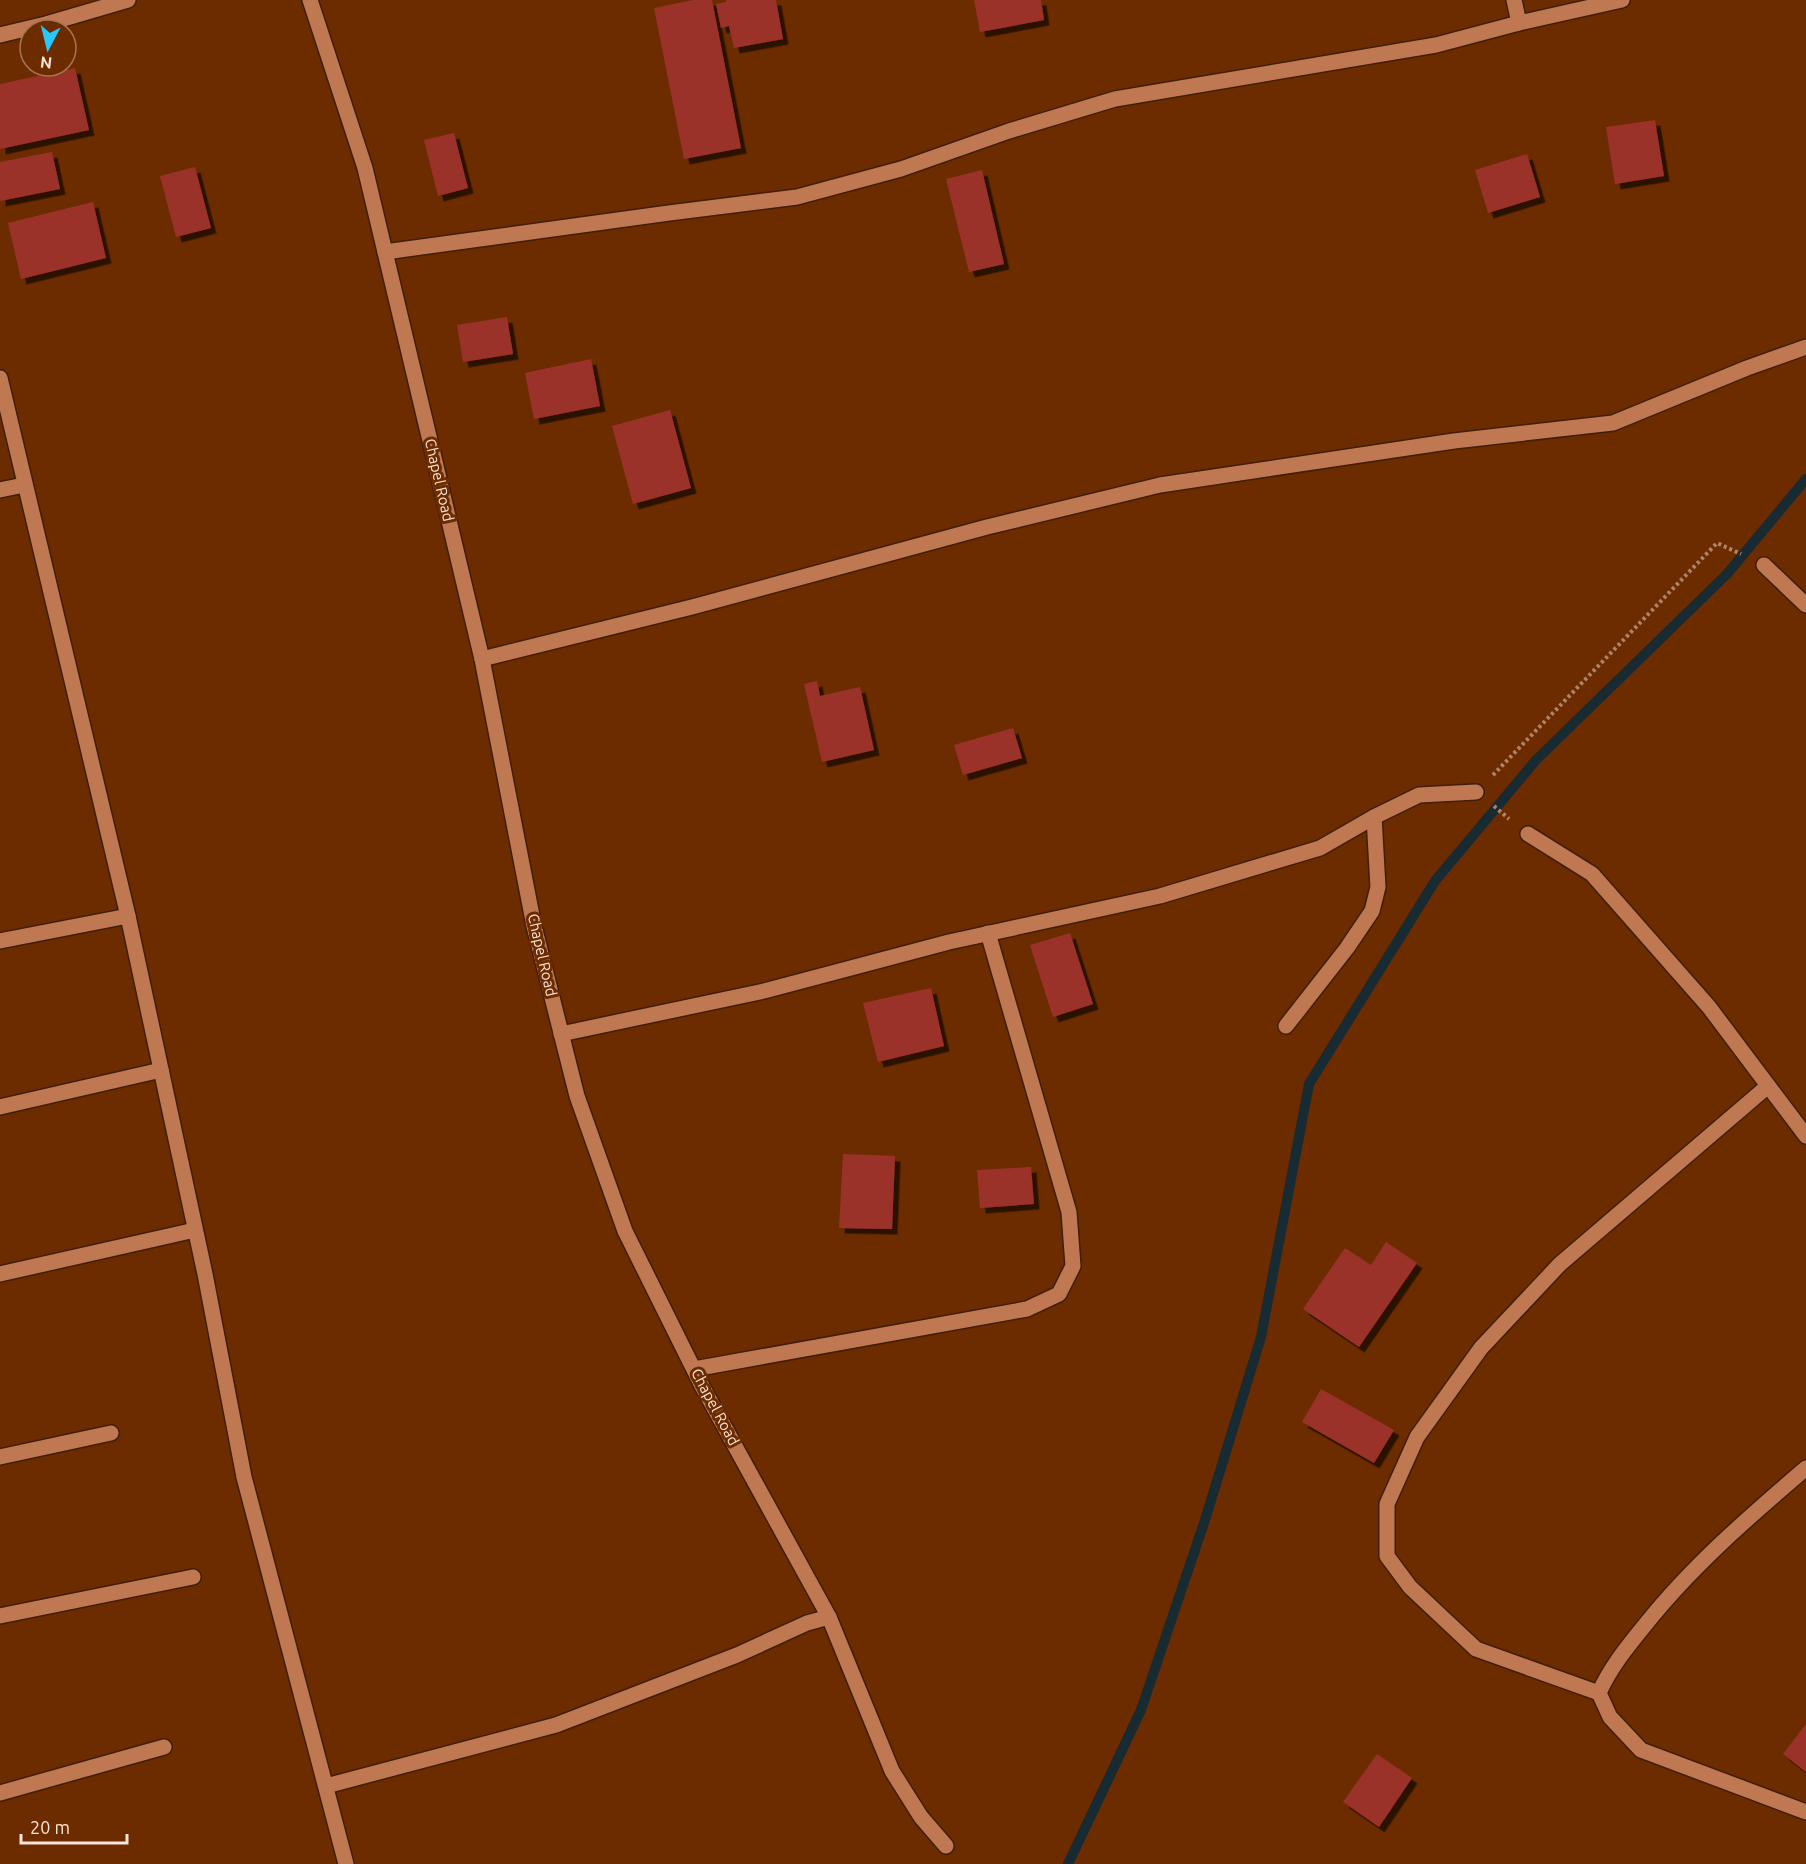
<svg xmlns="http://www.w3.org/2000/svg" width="1806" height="1864" viewBox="0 0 1806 1864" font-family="Ubuntu,sans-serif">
	<defs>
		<filter id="shadow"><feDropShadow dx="5.5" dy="5.5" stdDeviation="0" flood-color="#0009"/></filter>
	</defs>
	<rect width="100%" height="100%" fill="#6c2c00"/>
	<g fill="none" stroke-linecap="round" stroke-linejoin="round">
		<path stroke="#182a32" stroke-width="10" d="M 1068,1864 L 1141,1710 L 1205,1520 L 1261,1337 L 1309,1084 L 1435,881 L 1536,760 L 1727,574 L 1806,479"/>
	</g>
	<g fill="#9a322b" filter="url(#shadow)">
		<path d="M 693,0 L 712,0 L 741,148 L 684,159 L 654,8 Z"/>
		<path d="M 726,0 L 776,0 L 783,39 L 734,48 L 729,26 L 721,28 L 716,4 L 726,2 Z"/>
		<path d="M 974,0 L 1041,0 L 1044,20 L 980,32 Z"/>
		<path d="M 75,68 L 89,130 L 0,149 L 0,84 Z"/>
		<path d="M 1655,120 L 1664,176 L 1615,184 L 1606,127 Z"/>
		<path d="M 454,133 L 468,188 L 438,196 L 424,140 Z"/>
		<path d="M 52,152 L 60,189 L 0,201 L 0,162 Z"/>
		<path d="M 1527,154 L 1540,197 L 1488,213 L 1475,170 Z"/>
		<path d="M 195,167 L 211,228 L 176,237 L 160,176 Z"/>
		<path d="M 982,170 L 1004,264 L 969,272 L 946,179 Z"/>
		<path d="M 93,202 L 106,258 L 21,279 L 8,223 Z"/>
		<path d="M 507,317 L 513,354 L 463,362 L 457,325 Z"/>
		<path d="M 591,359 L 600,406 L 534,419 L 525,373 Z"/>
		<path d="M 670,410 L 691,488 L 633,504 L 612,426 Z"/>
		<path d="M 817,681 L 820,696 L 860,687 L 874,750 L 822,762 L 804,684 Z"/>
		<path d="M 1013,728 L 1022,758 L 963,775 L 954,745 Z"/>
		<path d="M 1070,933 L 1093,1004 L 1053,1017 L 1030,945 Z"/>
		<path d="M 931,988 L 944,1046 L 878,1062 L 863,1003 Z"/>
		<path d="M 843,1154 L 895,1156 L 892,1229 L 839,1228 Z"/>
		<path d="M 1031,1167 L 1034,1204 L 980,1208 L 977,1170 Z"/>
		<path d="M 1386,1242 L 1417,1263 L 1359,1347 L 1303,1309 L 1345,1248 L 1371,1265 Z"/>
		<path d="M 1321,1389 L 1394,1430 L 1374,1463 L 1302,1422 Z"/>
		<path d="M 1806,1724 L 1806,1772 L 1783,1754 Z"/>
		<path d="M 1377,1754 L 1412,1778 L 1379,1827 L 1343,1802 Z"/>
	</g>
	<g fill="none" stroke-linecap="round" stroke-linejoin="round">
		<g stroke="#411e0a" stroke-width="18">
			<g id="street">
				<path d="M 310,0 L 365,168 L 482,659 L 534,926 L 577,1096 L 625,1231 L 702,1386 L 829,1617 L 892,1771 L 921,1817 L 946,1846"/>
				<path d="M 1514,0 L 1519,23"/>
				<path d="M 0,35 L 46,24 L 128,0"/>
				<path d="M 385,252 L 669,213 L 797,197 L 901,169 L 1009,131 L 1115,99 L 1436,45 L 1519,23 L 1622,0"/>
				<path d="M 0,378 L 128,916 L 205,1274 L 244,1477 L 346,1864"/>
				<path d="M 0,490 L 24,485"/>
				<path d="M 1764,565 L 1806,605"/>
				<path d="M 482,659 L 692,607 L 987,527 L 1160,485 L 1454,441 L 1613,423 L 1747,368 L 1806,347"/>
				<path d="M 1528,834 L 1592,874 L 1709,1007 L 1806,1136"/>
				<path d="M 0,941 L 128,916"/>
				<path d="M 1286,1026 L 1347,948 L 1372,911 L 1378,887 L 1374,817"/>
				<path d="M 561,1034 L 764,991 L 949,942 L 1160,896 L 1320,848 L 1374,817 L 1419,795 L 1476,792"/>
				<path d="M 0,1107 L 161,1070"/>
				<path d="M 0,1274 L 195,1230"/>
				<path d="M 694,1369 L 1027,1309 L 1059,1294 L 1073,1266 L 1069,1212 L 988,933"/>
				<path d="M 0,1457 L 111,1433"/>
				<path d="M 1806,1468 C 1749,1517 1692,1566 1645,1625 C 1627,1647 1610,1668 1599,1693 L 1610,1717 L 1641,1750 L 1806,1812"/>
				<path d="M 0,1616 L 193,1577"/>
				<path d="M 1599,1693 L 1476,1649 L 1410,1587 L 1387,1556 L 1387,1504 L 1417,1437 L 1481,1348 L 1560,1264 L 1768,1086"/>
				<path d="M 326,1786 L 556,1725 L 737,1655 L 807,1623 L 829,1617"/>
				<path d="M 0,1793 L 164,1747"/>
			</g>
		</g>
		<g stroke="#b18467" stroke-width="4" stroke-dasharray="3 3" stroke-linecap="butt">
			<path d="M 1493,775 L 1717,543 L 1741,554"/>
			<path d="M 1494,806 L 1509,819"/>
		</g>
		<use href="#street" stroke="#c07853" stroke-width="15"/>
	</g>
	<g text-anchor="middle" stroke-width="6" stroke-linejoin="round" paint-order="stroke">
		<g font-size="15" fill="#fce4d8" stroke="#6c2c00">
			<text transform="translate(439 480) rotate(77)" y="5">Chapel Road</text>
			<text transform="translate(542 955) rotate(77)" y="5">Chapel Road</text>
			<text transform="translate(715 1407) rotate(62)" y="5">Chapel Road</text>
		</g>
	</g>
	<g transform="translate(48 48) rotate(187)"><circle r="28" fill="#6c2c00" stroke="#a67656" stroke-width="1.5"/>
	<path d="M0-4.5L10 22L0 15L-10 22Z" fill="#28c8ff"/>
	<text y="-9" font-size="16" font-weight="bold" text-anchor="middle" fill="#fce4d8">N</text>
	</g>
	<path d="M21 1834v9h106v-9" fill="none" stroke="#fce4d8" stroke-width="3"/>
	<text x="30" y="1834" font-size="18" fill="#fce4d8" stroke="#6c2c00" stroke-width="4.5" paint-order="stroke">20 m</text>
</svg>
